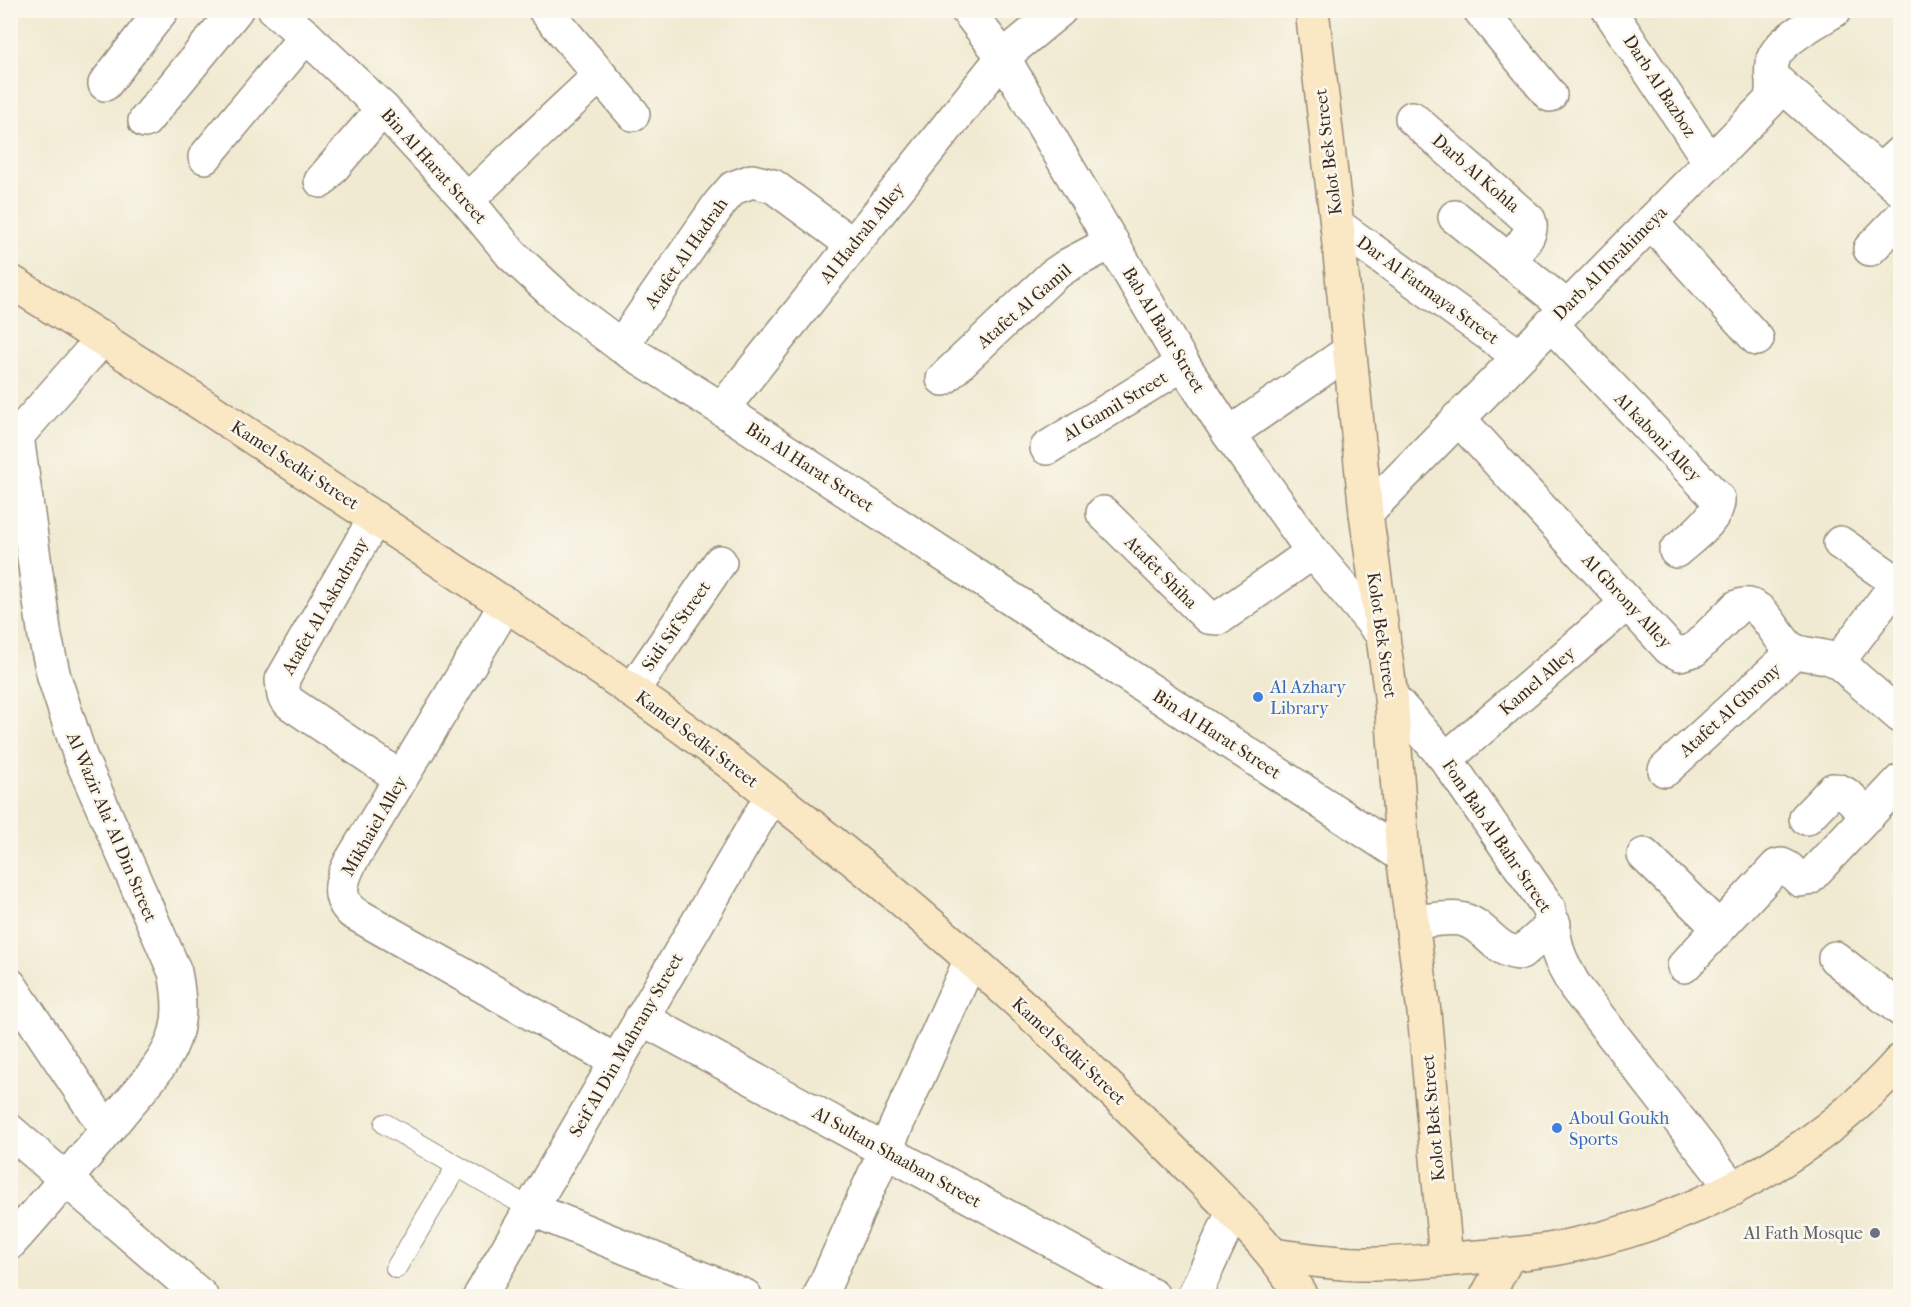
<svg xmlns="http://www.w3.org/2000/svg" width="1911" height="1307" viewBox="0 0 1911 1307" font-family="'IM FELL French Canon',serif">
	<rect width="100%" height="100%" fill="#fbf7ec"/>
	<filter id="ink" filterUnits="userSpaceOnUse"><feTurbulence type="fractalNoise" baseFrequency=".0167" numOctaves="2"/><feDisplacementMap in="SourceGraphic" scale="12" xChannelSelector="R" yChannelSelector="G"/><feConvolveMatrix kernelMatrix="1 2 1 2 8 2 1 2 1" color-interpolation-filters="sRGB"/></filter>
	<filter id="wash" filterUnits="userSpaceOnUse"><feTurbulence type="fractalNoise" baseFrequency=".008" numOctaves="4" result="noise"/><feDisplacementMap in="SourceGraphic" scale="24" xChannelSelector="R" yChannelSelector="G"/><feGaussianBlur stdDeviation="1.35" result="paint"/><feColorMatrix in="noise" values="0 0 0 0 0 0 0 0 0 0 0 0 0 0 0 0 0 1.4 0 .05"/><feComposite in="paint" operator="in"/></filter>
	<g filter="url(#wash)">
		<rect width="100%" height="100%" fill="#f0ead2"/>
	</g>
	<g filter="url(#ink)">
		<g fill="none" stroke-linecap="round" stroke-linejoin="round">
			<g stroke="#968a78" stroke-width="22">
				<g id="lane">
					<path d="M 385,1124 L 531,1209"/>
					<path d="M 396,1268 L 457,1166"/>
				</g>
			</g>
			<g stroke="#968a78" stroke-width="36">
				<g id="street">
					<path d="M 275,10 L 306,36 L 383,109 L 467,200 L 512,255 L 564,303 L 621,346 L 722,409 L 1403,856"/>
					<path d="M 545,10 L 633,114"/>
					<path d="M 967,10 L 1003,57 L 1183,364 L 1229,434 L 1313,552 L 1383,635"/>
					<path d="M 1480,10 L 1550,95"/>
					<path d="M 1609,10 L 1710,162"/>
					<path d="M 1772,77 L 1900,189"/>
					<path d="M 105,84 L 162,10"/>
					<path d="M 1412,118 L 1529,220 C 1535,235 1517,249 1509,261"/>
					<path d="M 145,121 L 236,10"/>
					<path d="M 205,157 L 306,36"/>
					<path d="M 1880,171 L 1900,153"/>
					<path d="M 321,181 L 383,109"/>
					<path d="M 467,200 L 600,75"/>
					<path d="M 1455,217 L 1567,307"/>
					<path d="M 1651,222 L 1757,339"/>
					<path d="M 1337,225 L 1519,356"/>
					<path d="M 1870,249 L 1900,218"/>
					<path d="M 1551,324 L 1718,499 C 1719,519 1690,538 1676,551"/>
					<path d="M 621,346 L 720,203 L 733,188 L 752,181 L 773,186 L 853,245"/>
					<path d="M 943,379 L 1052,276 L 1068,265 L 1112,242"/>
					<path d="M 722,409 L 1003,57 L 1060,10"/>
					<path d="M 1458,418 L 1670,649 L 1680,654 L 1694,650 L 1737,607 C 1762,595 1774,636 1790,648 C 1803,657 1820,653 1834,660 C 1842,664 1849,671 1855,677 C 1870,690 1885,703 1900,716"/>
					<path d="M 1229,434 L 1348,352"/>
					<path d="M 10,444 L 103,338"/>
					<path d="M 1047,448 L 1183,364"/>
					<path d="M 1103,513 L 1208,617 L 1219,618 L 1313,552"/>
					<path d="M 1366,513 L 1770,101 C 1775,87 1770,77 1772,64 C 1774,42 1818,21 1835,10"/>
					<path d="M 375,518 L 282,680 L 284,696 L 290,703 L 401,778"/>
					<path d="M 506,604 L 350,863 C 341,881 336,897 352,912 L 616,1061"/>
					<path d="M 1838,662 L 1892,590 L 1894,582 L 1888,576 L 1840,543"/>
					<path d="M 632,691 L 720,562"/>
					<path d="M 1391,696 L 1446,759 L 1548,907 C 1552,920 1553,931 1556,944 C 1559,960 1568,974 1576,988 L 1733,1189"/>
					<path d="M 1446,759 L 1627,603"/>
					<path d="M 1665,770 L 1795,651"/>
					<path d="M 1806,818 L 1833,790 C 1846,789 1859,807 1868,816"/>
					<path d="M 1644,855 L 1719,928"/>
					<path d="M 1412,922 C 1425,921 1447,917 1460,919 C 1485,923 1494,953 1521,953 L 1554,924"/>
					<path d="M 1835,958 L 1900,1009"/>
					<path d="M 1684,966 L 1777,866 L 1782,865 L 1788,868 L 1800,880 L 1808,879 L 1900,781"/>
					<path d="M 10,985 L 107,1130"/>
					<path d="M 641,1018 L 1153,1296"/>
					<path d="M 10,1131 L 201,1296"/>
					<path d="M 531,1209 L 745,1296"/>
					<path d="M 10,1243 C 48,1201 84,1158 120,1114 C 137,1093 158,1072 170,1048 C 182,1023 180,998 175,972 L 80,756 L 54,677 L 45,637 L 17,436"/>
					<path d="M 480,1296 L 772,795"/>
					<path d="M 820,1296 L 971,959"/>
					<path d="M 1194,1296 L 1233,1212"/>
				</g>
			</g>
			<g stroke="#968a78" stroke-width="36">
				<g id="secondary">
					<path d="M 1312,10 L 1337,225 L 1366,513 L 1391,696 L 1403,856 L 1424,1012 L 1446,1260"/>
					<path d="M 10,281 C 130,355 247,434 365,512 C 478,586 592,660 701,741 C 840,844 974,957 1099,1078 C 1137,1115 1174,1152 1211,1189 C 1244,1222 1278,1255 1301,1296"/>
					<path d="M 1273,1255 C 1302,1259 1330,1263 1359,1264 C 1394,1265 1429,1261 1464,1258 C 1494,1256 1524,1254 1554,1249 C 1684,1225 1812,1160 1900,1061"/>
					<path d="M 1487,1296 L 1509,1255"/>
				</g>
			</g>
			<use href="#lane" stroke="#fff" stroke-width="20"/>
			<use href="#street" stroke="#fff" stroke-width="33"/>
			<use href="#secondary" stroke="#fae7c3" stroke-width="33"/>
		</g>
	</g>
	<g fill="#3f7fe0" stroke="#fbf7ec" stroke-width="2">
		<circle cx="1258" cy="697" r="6"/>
		<circle cx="1557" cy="1128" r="6"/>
	</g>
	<circle fill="#6b7280" stroke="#fbf7ec" stroke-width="2" cx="1875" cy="1233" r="6"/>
	<g text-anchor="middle" stroke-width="5" stroke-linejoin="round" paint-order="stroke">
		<g font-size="18" fill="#3b2a1e" stroke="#fbf7ec">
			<text transform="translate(1660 86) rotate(57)" y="6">Darb Al Bazboz</text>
			<text transform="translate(1328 152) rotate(-97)" y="6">Kolot Bek Street</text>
			<text transform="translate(434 166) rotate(48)" y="6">Bin Al Harat Street</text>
			<text transform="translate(1476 173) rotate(41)" y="6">Darb Al Kohla</text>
			<text transform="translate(862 233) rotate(-51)" y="6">Al Hadrah Alley</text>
			<text transform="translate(686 253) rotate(-55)" y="6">Atafet Al Hadrah</text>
			<text transform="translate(1610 263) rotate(-45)" y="6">Darb Al Ibrahimeya</text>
			<text transform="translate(1428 290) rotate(36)" y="6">Dar Al Fatmaya Street</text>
			<text transform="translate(1024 306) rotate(-41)" y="6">Atafet Al Gamil</text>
			<text transform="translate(1164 330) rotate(59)" y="6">Bab Al Bahr Street</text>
			<text transform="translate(1115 406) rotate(-31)" y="6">Al Gamil Street</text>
			<text transform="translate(1658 437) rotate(46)" y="6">Al kaboni Alley</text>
			<text transform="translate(295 465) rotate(33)" y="6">Kamel Sedki Street</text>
			<text transform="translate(810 467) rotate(33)" y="6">Bin Al Harat Street</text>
			<text transform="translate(1161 572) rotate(45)" y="6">Atafet Shiha</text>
			<text transform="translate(1627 601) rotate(47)" y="6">Al Gbrony Alley</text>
			<text transform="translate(325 606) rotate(-60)" y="6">Atafet Al Askndrany</text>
			<text transform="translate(676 626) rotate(-55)" y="6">Sidi Sif Street</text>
			<text transform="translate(1382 635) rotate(82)" y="6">Kolot Bek Street</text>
			<text transform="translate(1537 681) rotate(-41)" y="6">Kamel Alley</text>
			<text transform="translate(1730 710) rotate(-42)" y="6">Atafet Al Gbrony</text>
			<text transform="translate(1217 734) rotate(33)" y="6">Bin Al Harat Street</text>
			<text transform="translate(697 739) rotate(37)" y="6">Kamel Sedki Street</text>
			<text transform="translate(374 826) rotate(-60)" y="6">Mikhaiel Alley</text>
			<text transform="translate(112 827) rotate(67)" y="6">Al Wazir Ala' Al Din Street</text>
			<text transform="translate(1497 836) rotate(56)" y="6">Fom Bab Al Bahr Street</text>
			<text transform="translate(626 1045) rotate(-60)" y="6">Seif Al Din Mahrany Street</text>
			<text transform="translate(1069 1051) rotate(43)" y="6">Kamel Sedki Street</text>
			<text transform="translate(1433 1118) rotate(-95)" y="6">Kolot Bek Street</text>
			<text transform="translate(897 1157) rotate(29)" y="6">Al Sultan Shaaban Street</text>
		</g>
		<g font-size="18" fill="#366cbe" stroke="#fbf7ec" text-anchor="start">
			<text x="1270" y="693">Al Azhary<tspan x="1270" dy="21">Library</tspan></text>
			<text x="1569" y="1124">Aboul Goukh<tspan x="1569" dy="21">Sports</tspan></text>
		</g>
		<g font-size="18" fill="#5b616d" stroke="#fbf7ec" text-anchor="end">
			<text x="1863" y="1239">Al Fath Mosque</text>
		</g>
	</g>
	<rect width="1911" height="1307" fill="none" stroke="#fbf7ec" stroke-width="36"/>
</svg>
